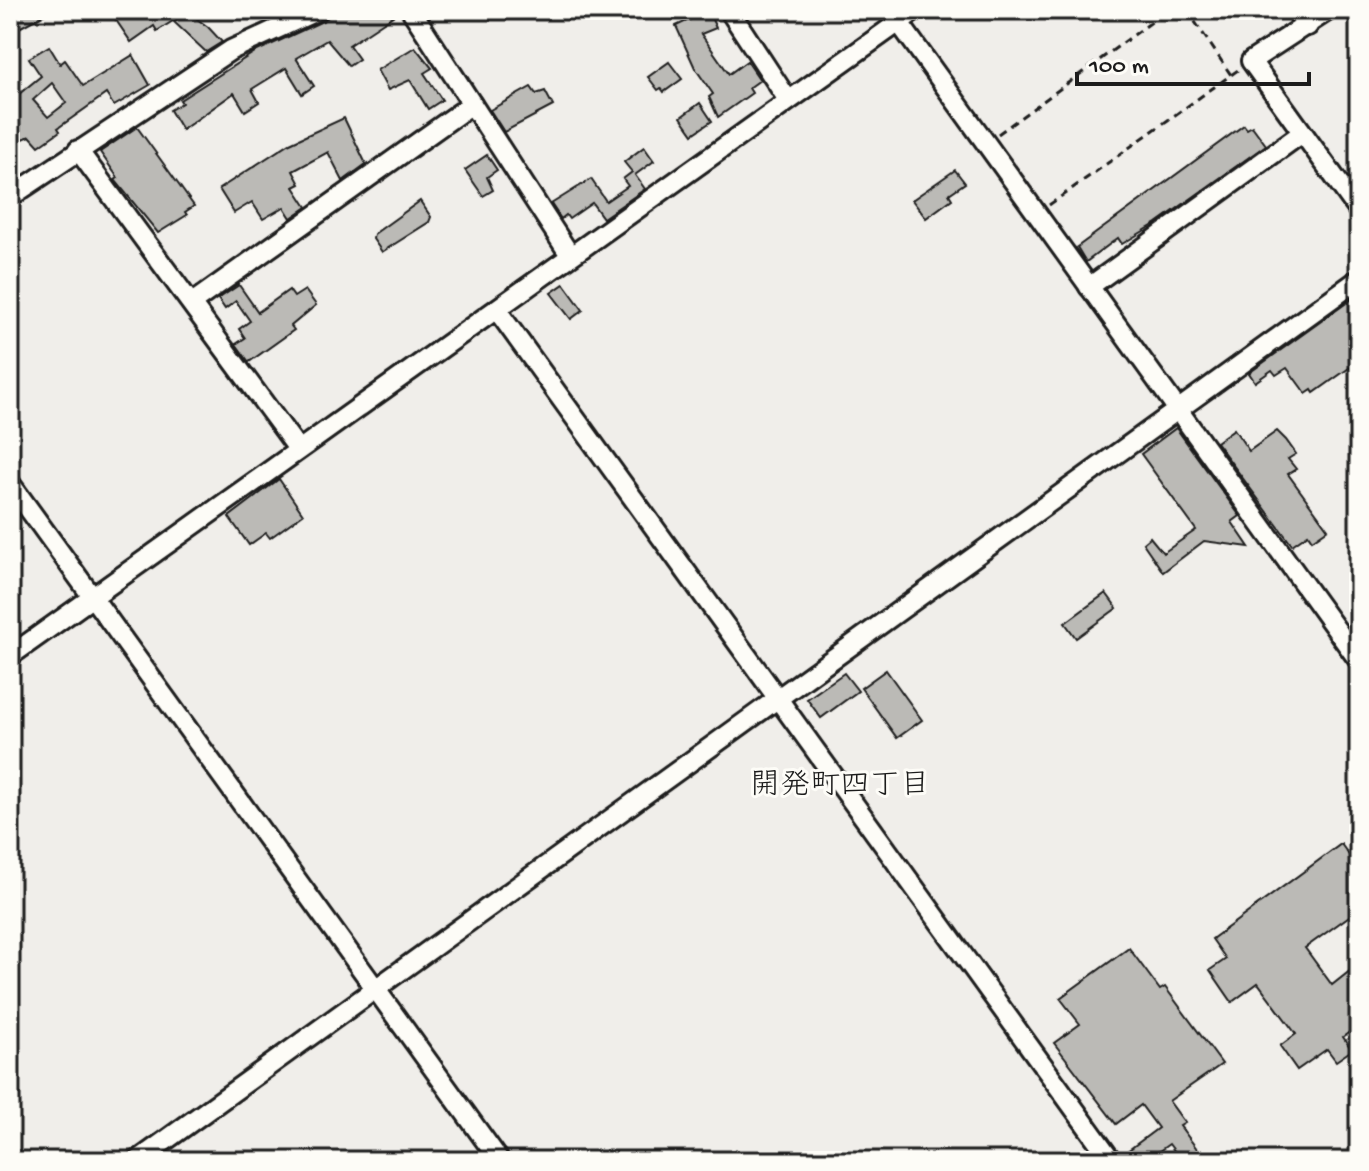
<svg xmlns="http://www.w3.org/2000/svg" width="1369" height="1171" viewBox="0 0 1369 1171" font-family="'Gochi Hand','Klee One',sans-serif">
	<rect width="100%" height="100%" fill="#f0eeea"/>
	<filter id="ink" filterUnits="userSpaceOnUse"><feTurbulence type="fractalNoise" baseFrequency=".0125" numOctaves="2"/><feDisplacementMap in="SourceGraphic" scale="16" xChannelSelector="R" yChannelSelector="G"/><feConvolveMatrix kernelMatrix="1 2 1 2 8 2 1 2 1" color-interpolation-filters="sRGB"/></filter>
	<g filter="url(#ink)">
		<g fill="#bbbab6" stroke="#1c1c1c" stroke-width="2" fill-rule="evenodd">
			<path d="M 10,10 L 52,10 L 10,33 Z"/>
			<path d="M 109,10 L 170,10 L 176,19 L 157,31 L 154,26 L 131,42 Z"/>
			<path d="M 185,10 L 208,27 L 222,42 L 206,52 L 174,22 Z"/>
			<path d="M 337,10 L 399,12 L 349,45 L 359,59 L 349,66 L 327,40 L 296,58 L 314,86 L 302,94 L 286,68 L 252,89 L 259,102 L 245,111 L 234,93 L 182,130 L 170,110 L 182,103 L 180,100 L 255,52 L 323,21 Z"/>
			<path d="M 708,11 L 716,28 L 701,34 L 729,74 L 747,61 L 760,80 L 749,88 L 752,93 L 718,117 L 709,97 L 713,94 L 695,68 L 676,26 Z"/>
			<path d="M 49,46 L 60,64 L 65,60 L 83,86 L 133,55 L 150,85 L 114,106 L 106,94 L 58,128 L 60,131 L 39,146 L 30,136 L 16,142 L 10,134 L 10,112 L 18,106 L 13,99 L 41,76 L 29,58 ZM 52,83 L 66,103 L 48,117 L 33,100 Z"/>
			<path d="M 415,47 L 432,68 L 424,73 L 442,100 L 428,109 L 410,80 L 388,90 L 377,70 Z"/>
			<path d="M 669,62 L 682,79 L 664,92 L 661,88 L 658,90 L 648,77 Z"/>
			<path d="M 531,87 L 536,94 L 545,91 L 553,106 L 504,132 L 490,110 Z"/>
			<path d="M 700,103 L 712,121 L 693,134 L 681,117 Z"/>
			<path d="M 344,118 L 366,164 L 343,181 L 328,152 L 293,171 L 300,184 L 294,187 L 307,207 L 291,218 L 284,207 L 263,219 L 252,202 L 234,213 L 219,189 L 290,143 Z"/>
			<path d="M 1244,125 L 1247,129 L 1252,126 L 1266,145 L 1157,223 L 1122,244 L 1118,238 L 1086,262 L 1077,247 Z"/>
			<path d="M 137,127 L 194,206 L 185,212 L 187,215 L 158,233 L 115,180 L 118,178 L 100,152 Z"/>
			<path d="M 644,147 L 654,161 L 635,175 L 645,189 L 603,218 L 592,203 L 569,219 L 566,215 L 561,219 L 551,204 L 591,179 L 606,201 L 628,186 L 623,179 L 632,172 L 624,162 Z"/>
			<path d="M 487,155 L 497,170 L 487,177 L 493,190 L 483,196 L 465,170 Z"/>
			<path d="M 955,170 L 965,183 L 949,194 L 952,199 L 926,218 L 912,200 Z"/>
			<path d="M 420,201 L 431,217 L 429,222 L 382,252 L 373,239 L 374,234 Z"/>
			<path d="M 564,284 L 583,310 L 571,319 L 551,293 Z"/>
			<path d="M 239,285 L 258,312 L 289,290 L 294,297 L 305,290 L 316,305 L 291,326 L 294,330 L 249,362 L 236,344 L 245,338 L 239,329 L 250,321 L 236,301 L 225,309 L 218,299 Z"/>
			<path d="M 1359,294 L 1359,361 L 1314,393 L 1312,390 L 1306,394 L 1287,368 L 1276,375 L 1272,370 L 1255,382 L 1249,373 Z"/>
			<path d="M 1176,428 L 1240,516 L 1232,522 L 1249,547 L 1204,541 L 1163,572 L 1143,543 L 1150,537 L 1163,553 L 1196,530 L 1141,454 Z"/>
			<path d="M 1234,429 L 1249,451 L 1277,431 L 1286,440 L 1296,454 L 1288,459 L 1296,469 L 1288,474 L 1328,529 L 1312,540 L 1308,534 L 1292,545 L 1216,442 Z"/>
			<path d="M 279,479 L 303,514 L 270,538 L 266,533 L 249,545 L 229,517 Z"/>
			<path d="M 1106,593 L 1117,608 L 1076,638 L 1065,623 Z"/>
			<path d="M 886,670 L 922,720 L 897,738 L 861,688 Z"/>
			<path d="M 844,673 L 858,691 L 821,718 L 807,699 Z"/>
			<path d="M 1341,844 L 1359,869 L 1359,909 L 1305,948 L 1332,985 L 1351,970 L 1359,981 L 1359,1025 L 1343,1037 L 1352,1050 L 1336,1061 L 1327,1049 L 1297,1070 L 1280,1046 L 1296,1034 L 1258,983 L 1232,1002 L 1210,970 L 1226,959 L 1212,939 Z"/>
			<path d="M 1129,948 L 1160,990 L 1165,987 L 1222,1064 L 1169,1101 L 1185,1123 L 1180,1126 L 1206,1161 L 1182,1161 L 1169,1144 L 1145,1161 L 1132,1161 L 1126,1152 L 1158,1128 L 1141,1105 L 1116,1124 L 1054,1043 L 1080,1024 L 1060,998 Z"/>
		</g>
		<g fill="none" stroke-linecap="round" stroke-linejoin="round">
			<g stroke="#1c1c1c" stroke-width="24">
				<g id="minor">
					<path d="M 411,10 L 570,255"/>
					<path d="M 729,10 L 788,100"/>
					<path d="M 890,10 L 1359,661"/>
					<path d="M 1295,10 L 1308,26"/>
					<path d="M 1329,10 L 1251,61 L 1359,211"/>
					<path d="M 78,150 L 298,449"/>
					<path d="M 10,197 L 231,50 L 318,10"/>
					<path d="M 1089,287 L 1302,133"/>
					<path d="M 192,303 L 472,104"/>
					<path d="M 497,310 L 1112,1161"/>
					<path d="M 10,483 L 500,1161"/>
					<path d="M 10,656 L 916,10"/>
					<path d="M 137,1161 L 1359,279"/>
				</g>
			</g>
			<g stroke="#1c1c1c" stroke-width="3" stroke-dasharray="8 6" stroke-linecap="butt">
				<path d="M 1187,10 L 1231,75"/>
				<path d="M 998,134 L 1168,10"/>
				<path d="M 1049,205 L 1238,70"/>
			</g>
			<use href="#minor" stroke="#fdfcf7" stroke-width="18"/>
		</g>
	</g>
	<g text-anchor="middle" stroke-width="6" stroke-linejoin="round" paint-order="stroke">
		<g font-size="30" fill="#1c1c1c" stroke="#fdfcf7">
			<text x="840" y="793">開発町四丁目</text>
		</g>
	</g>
	<rect width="1369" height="1171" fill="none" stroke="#fdfcf7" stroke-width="40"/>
	<rect x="20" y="20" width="1329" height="1131" fill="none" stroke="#1c1c1c" stroke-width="3" filter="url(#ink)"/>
	<path d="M1077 72v12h232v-12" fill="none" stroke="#1c1c1c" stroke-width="4"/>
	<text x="1089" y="72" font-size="24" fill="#1c1c1c" stroke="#fdfcf7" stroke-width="6" paint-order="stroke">100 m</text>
</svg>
